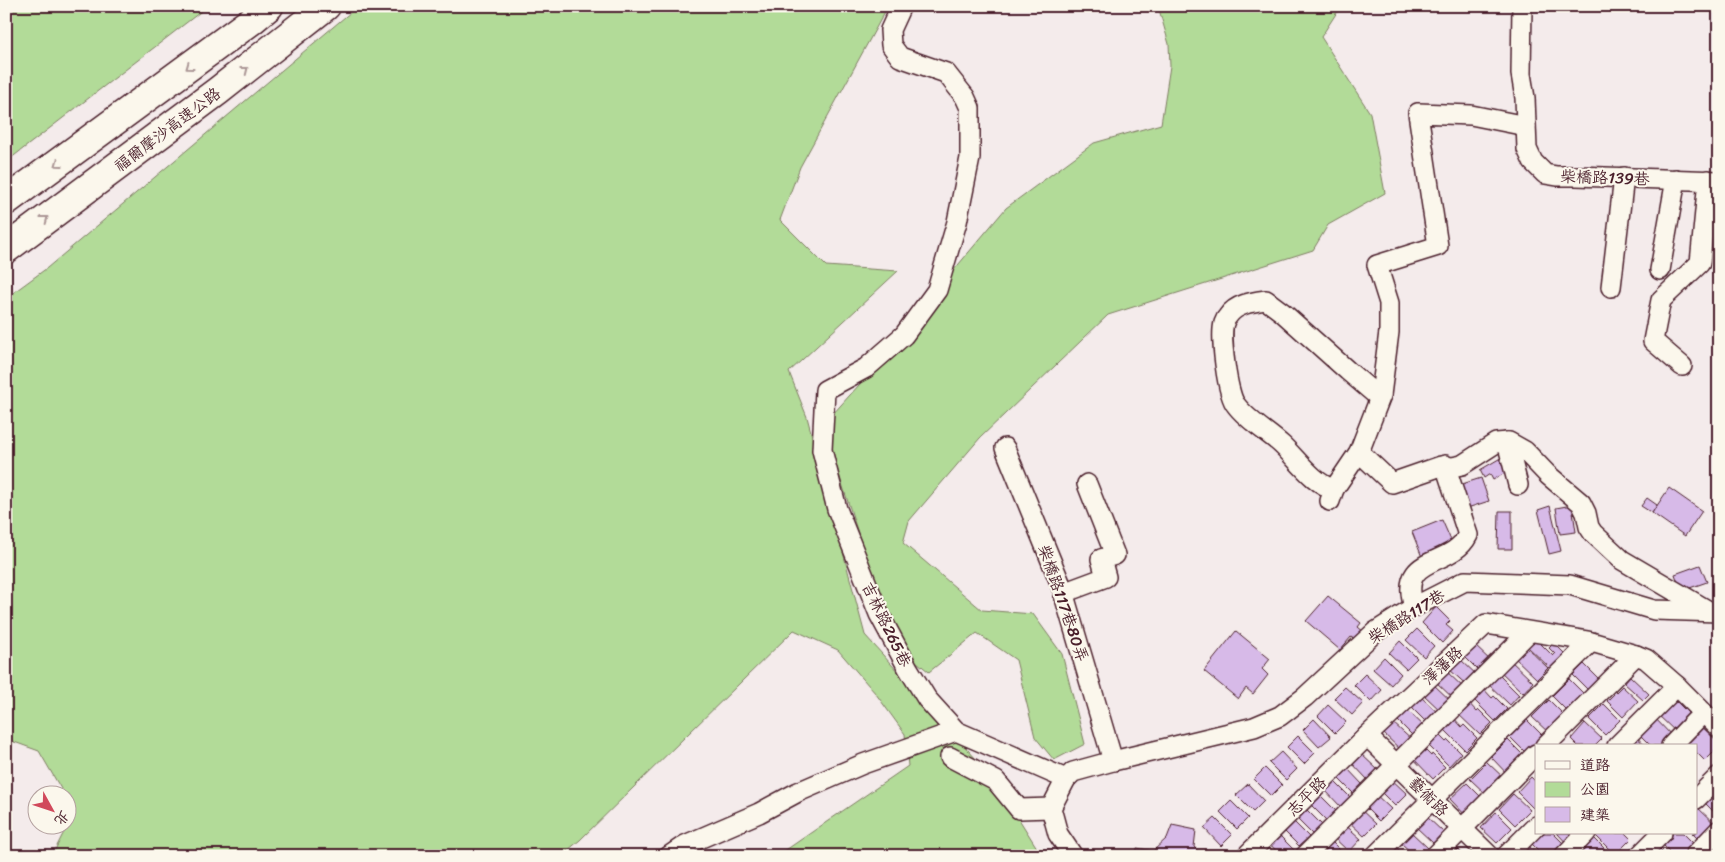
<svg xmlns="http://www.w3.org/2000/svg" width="1725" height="862" viewBox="0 0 1725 862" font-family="Sriracha,'LXGW WenKai TC',sans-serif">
	<rect width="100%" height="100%" fill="#f4ebeb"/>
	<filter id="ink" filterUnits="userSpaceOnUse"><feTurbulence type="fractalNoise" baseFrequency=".02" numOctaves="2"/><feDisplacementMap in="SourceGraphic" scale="10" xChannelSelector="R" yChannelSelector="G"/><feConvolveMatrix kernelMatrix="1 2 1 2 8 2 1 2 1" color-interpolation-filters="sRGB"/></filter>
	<g filter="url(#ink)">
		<g fill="#b2db98" stroke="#7e7d62">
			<path d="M 6,6 L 208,6 L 6,162 Z"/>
			<path d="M 358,6 L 888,6 L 800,167 L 780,220 L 826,266 L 898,271 L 789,372 L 807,417 L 865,635 L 994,779 L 1042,856 L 781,856 L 780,854 L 908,766 L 905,734 L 876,694 L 838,650 L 794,630 L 580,840 L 561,856 L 52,856 L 74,812 L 68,800 L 68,794 L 64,794 L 39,751 L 6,739 L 6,298 L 47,268 Z"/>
			<path d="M 1158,6 L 1341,6 L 1321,37 L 1370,113 L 1385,193 L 1328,225 L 1313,250 L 1108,315 L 980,438 L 909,521 L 903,543 L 982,610 L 1033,614 L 1062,654 L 1085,744 L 1054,760 L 1035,737 L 1016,660 L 977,633 L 929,672 L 905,652 L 870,570 L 823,425 L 904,335 L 938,305 L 937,290 L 1006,208 L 1094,143 L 1161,124 L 1170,66 L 1169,44 Z"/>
		</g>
		<g fill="#d7bae8" stroke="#4a1f2b">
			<path d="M 1504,456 L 1512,469 L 1493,480 L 1490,474 L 1484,478 L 1480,470 Z"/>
			<path d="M 1481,478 L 1489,501 L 1464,509 L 1456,486 Z"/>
			<path d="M 1669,488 L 1702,511 L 1685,536 L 1652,513 Z"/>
			<path d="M 1647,498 L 1657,505 L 1652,513 L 1641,506 Z"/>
			<path d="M 1572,505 L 1576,532 L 1560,534 L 1556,508 Z"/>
			<path d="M 1550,506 L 1561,551 L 1549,554 L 1538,510 Z"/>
			<path d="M 1499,511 L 1512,511 L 1512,549 L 1498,549 Z"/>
			<path d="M 1442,520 L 1453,545 L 1422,557 L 1412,532 Z"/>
			<path d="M 1700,565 L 1707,582 L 1681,591 L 1675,574 Z"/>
			<path d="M 1328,596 L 1361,623 L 1358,627 L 1364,632 L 1356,641 L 1351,637 L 1340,650 L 1306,621 Z"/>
			<path d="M 1436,607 L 1450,621 L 1446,625 L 1453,631 L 1442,643 L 1422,623 Z"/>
			<path d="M 1417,629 L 1434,646 L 1424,657 L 1406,640 Z"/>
			<path d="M 1236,631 L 1270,659 L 1262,669 L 1268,675 L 1253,694 L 1246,688 L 1238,699 L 1204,671 Z"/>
			<path d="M 1535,638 L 1553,656 L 1555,654 L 1549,648 L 1554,643 L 1566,655 L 1552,670 L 1527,646 Z"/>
			<path d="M 1400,641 L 1417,658 L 1406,669 L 1389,653 Z"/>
			<path d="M 1472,643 L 1494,664 L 1483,675 L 1462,654 Z"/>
			<path d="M 1523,644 L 1548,668 L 1537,679 L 1512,655 Z"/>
			<path d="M 1384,657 L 1401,674 L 1391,685 L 1373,669 Z"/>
			<path d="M 1459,658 L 1481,679 L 1471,689 L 1449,669 Z"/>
			<path d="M 1508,658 L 1533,682 L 1523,693 L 1498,669 Z"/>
			<path d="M 1584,664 L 1603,683 L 1592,694 L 1573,675 Z"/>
			<path d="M 1445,670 L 1467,691 L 1457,702 L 1435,681 Z"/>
			<path d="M 1494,670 L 1519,695 L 1510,705 L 1484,680 Z"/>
			<path d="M 1365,674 L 1382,690 L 1371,702 L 1354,685 Z"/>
			<path d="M 1630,676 L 1649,694 L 1643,700 L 1624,683 Z"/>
			<path d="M 1569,679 L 1588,698 L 1571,715 L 1552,696 Z"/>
			<path d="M 1432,683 L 1454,704 L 1444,714 L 1422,693 Z"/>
			<path d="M 1481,686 L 1492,698 L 1494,696 L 1507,709 L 1495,721 L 1470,696 Z"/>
			<path d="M 1622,686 L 1638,701 L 1623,717 L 1607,701 Z"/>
			<path d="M 1345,687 L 1363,703 L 1352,715 L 1334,698 Z"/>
			<path d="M 1420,696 L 1441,716 L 1431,727 L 1410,706 Z"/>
			<path d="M 1671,696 L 1694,719 L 1679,735 L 1655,712 Z"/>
			<path d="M 1466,700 L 1477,712 L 1479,710 L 1492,723 L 1480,735 L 1455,711 Z"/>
			<path d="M 1549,700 L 1568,719 L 1552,736 L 1532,717 Z"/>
			<path d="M 1604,704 L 1620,720 L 1605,735 L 1589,719 Z"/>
			<path d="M 1328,705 L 1346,722 L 1335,733 L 1318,716 Z"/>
			<path d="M 1406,709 L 1428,730 L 1417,740 L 1396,719 Z"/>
			<path d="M 1451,715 L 1462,727 L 1464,725 L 1477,738 L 1465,750 L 1440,725 Z"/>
			<path d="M 1652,715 L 1675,739 L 1668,746 L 1651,746 L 1636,731 Z"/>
			<path d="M 1314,719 L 1331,737 L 1319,747 L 1303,730 Z"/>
			<path d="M 1527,720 L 1546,739 L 1529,756 L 1510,737 Z"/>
			<path d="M 1392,722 L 1414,742 L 1404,753 L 1382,732 Z"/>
			<path d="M 1697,722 L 1719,743 L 1719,747 L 1705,761 L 1696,752 L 1696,746 L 1690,746 L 1682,738 Z"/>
			<path d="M 1585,723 L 1602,739 L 1595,746 L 1578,746 L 1571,739 Z"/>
			<path d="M 1434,730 L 1446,742 L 1448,740 L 1461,753 L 1449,766 L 1424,741 Z"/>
			<path d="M 1634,734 L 1645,746 L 1622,746 Z"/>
			<path d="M 1298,736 L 1315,753 L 1304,764 L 1287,747 Z"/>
			<path d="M 1508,740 L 1527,759 L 1510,777 L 1491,757 Z"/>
			<path d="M 1419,744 L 1431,756 L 1432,754 L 1445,767 L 1433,779 L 1409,754 Z"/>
			<path d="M 1281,752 L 1297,769 L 1286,780 L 1269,763 Z"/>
			<path d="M 1360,753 L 1378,770 L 1368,780 L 1351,762 Z"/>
			<path d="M 1487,762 L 1507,781 L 1490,798 L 1470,779 Z"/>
			<path d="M 1346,767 L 1363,785 L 1354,794 L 1336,776 Z"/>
			<path d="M 1265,768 L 1282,785 L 1271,796 L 1254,779 Z"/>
			<path d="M 1388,776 L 1407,794 L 1395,806 L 1377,788 Z"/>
			<path d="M 1531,777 L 1536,782 L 1536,804 L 1533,808 L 1517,792 Z"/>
			<path d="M 1333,780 L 1351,798 L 1341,807 L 1324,789 Z"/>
			<path d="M 1467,783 L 1486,802 L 1469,819 L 1450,799 Z"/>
			<path d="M 1248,784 L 1264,801 L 1253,812 L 1236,795 Z"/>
			<path d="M 1719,786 L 1719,817 L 1700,798 Z"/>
			<path d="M 1372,791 L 1391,809 L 1379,821 L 1361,803 Z"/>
			<path d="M 1319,794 L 1337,812 L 1327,821 L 1310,804 Z"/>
			<path d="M 1513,794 L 1530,810 L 1515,825 L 1499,809 Z"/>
			<path d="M 1231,801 L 1248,818 L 1237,829 L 1220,812 Z"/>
			<path d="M 1357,806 L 1376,824 L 1364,836 L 1346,819 Z"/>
			<path d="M 1696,806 L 1718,827 L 1702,843 L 1692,833 L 1696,833 Z"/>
			<path d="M 1305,808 L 1323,826 L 1313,835 L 1296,818 Z"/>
			<path d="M 1496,812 L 1512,828 L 1497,843 L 1481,828 Z"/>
			<path d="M 1426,816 L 1443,832 L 1433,843 L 1416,827 Z"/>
			<path d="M 1215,818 L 1232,835 L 1221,846 L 1204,828 Z"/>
			<path d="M 1291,819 L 1309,837 L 1299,846 L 1282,829 Z"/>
			<path d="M 1342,822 L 1361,839 L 1349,852 L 1330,834 Z"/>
			<path d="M 1172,825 L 1196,830 L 1194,847 L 1203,856 L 1136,856 L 1137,848 L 1153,851 L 1167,838 Z"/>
			<path d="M 1411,832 L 1428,848 L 1421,856 L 1415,856 L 1401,843 Z"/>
			<path d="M 1719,832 L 1719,856 L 1715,856 L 1705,846 Z"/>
			<path d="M 1277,833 L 1294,850 L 1289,856 L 1281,856 L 1268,842 Z"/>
			<path d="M 1539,833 L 1553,833 L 1569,849 L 1563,856 L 1544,856 L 1530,842 Z"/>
			<path d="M 1557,833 L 1586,833 L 1571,848 Z"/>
			<path d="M 1593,833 L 1625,833 L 1631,839 L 1615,855 Z"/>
			<path d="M 1666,833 L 1683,833 L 1698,848 L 1690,856 L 1674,856 L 1659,841 Z"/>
			<path d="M 1590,834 L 1612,856 L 1580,856 L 1574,850 Z"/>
			<path d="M 1327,837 L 1345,855 L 1344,856 L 1322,856 L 1315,849 Z"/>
			<path d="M 1527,844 L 1539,856 L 1515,856 Z"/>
			<path d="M 1655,845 L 1666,856 L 1644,856 Z"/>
			<path d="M 1396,847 L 1405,856 L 1388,856 Z"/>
			<path d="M 1449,849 L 1454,853 L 1458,849 L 1465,856 L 1436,856 Z"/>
		</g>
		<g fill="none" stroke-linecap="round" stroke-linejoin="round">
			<g stroke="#4a1f2b" stroke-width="22">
				<g id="minor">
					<path d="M 901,6 L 890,30 L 891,45 L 900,57 L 946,73 L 965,97 L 970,108 L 970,158 L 957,222 L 937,290 L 904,335 L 866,368 L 825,390 L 822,450 L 837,509 L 879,614 L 908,668 L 927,699 L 956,731 L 1066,779"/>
					<path d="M 1522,6 L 1521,74 L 1525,98 L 1527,149 L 1533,162 L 1545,174 L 1557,176 L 1576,176 L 1719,181"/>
					<path d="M 1660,270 L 1676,179"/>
					<path d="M 1611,287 L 1624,177"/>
					<path d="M 1682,366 L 1653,341 L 1661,300 L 1700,263 L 1708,180"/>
					<path d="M 1507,442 L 1518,485"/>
					<path d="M 1005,448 L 1061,585 L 1113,761"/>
					<path d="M 1359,452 L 1392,483 L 1441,466 L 1452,467 L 1462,465 L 1496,443 L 1509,442 L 1525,451 L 1548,475 L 1581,503 L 1586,513 L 1589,527 L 1593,533 L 1622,560 L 1707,610"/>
					<path d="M 1334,489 C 1315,485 1297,459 1282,445 C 1268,432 1248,421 1236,405 C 1227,395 1220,336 1224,323 C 1225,320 1226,318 1228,316 C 1236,304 1252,302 1266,300 L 1282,312 L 1348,371 L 1375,394 L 1381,395"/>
					<path d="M 1330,501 L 1334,489 L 1359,452 L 1381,395 L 1389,332 L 1389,303 L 1377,265 L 1438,246 L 1418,113 L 1471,115 L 1526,126"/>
					<path d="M 1063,593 L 1106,577 L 1101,559 L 1115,555 L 1087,484"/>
					<path d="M 1414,607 C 1397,553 1451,569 1468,535 L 1445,465"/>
					<path d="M 1367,736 L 1490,856"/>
					<path d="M 1545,746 L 1636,655"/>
					<path d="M 1617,746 L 1677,686"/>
					<path d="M 1671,746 L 1703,713"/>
					<path d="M 950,757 L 996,781 L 1019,809 L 1051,808"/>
					<path d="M 1696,799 L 1719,776"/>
					<path d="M 669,856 L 685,845 L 759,813 L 798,792 L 863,764 L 956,731"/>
					<path d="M 1073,856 L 1058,834 L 1051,808 L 1066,779 L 1073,772 L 1113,761 L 1254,727 L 1280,716 L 1305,697 L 1375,632 L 1414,607 L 1465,581 L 1570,585 L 1654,610 L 1719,612"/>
					<path d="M 1246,856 L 1367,736 L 1486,624 L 1588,641 L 1636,655 L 1646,659 L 1677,686 L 1719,728"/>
					<path d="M 1305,856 L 1529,632"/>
					<path d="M 1375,856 L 1591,642"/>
					<path d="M 1435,856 L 1536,754"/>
					<path d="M 1506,856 L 1536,826"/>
					<path d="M 1564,856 L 1586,833"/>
					<path d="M 1639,856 L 1662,833"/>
					<path d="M 1694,856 L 1719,830"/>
				</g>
			</g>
			<g stroke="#4a1f2b" stroke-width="31">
				<g id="highway">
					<path d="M 6,201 L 251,21 L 269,6"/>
					<path d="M 6,249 L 218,91 L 326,6"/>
				</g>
			</g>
			<use href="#minor" stroke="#fbf7ec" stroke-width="19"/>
			<use href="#highway" stroke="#fbf7ec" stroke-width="28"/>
		</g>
		<defs><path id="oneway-chevron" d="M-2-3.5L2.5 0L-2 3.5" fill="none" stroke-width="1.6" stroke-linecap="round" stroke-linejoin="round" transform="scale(1.25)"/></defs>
		<g stroke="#ab9695">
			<use href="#oneway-chevron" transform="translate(189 67) rotate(144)"/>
			<use href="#oneway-chevron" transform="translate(245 70) rotate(-38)"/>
			<use href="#oneway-chevron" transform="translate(58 164) rotate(144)"/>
			<use href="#oneway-chevron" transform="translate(45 219) rotate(-37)"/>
		</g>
	</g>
	<g text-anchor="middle" stroke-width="4" stroke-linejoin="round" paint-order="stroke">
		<g font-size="16" fill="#4a1f2b" stroke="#fbf7ec">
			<text transform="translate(167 129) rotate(-37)" y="6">福爾摩沙高速公路</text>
			<text transform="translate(1605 177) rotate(2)" y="6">柴橋路139巷</text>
			<text transform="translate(1064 603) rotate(71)" y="6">柴橋路117巷80弄</text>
			<text transform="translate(1406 616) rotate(-32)" y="6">柴橋路117巷</text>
			<text transform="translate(887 624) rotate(64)" y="6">吉林路265巷</text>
			<text transform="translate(1442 665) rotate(-43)" y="6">澤藩路</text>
			<text transform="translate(1306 796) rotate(-45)" y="6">志平路</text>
			<text transform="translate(1429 796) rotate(45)" y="6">藝術路</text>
		</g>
	</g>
	<rect width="1725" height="862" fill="none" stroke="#fbf7ec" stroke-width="25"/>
	<rect x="12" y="12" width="1700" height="837" fill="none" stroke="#4a1f2b" stroke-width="2" filter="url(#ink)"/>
	<rect x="1535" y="744" width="162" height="90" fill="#fbf7ec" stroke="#b4a19f"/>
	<rect x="1545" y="761" width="25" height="8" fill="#fbf7ec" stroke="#b4a19f"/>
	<text x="1580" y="770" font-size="15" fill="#4a1f2b">道路</text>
	<rect x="1545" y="782" width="25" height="15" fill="#b2db98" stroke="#b4a19f"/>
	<text x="1580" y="794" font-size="15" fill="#4a1f2b">公園</text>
	<rect x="1545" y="807" width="25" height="15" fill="#d7bae8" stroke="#b4a19f"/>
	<text x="1580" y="820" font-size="15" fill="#4a1f2b">建築</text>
	<g transform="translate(52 810) rotate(130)"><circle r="24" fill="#fbf7ec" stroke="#b4a19f"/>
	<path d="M0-4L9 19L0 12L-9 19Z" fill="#d1495b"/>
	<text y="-8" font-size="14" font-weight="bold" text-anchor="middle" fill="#4a1f2b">北</text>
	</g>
</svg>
